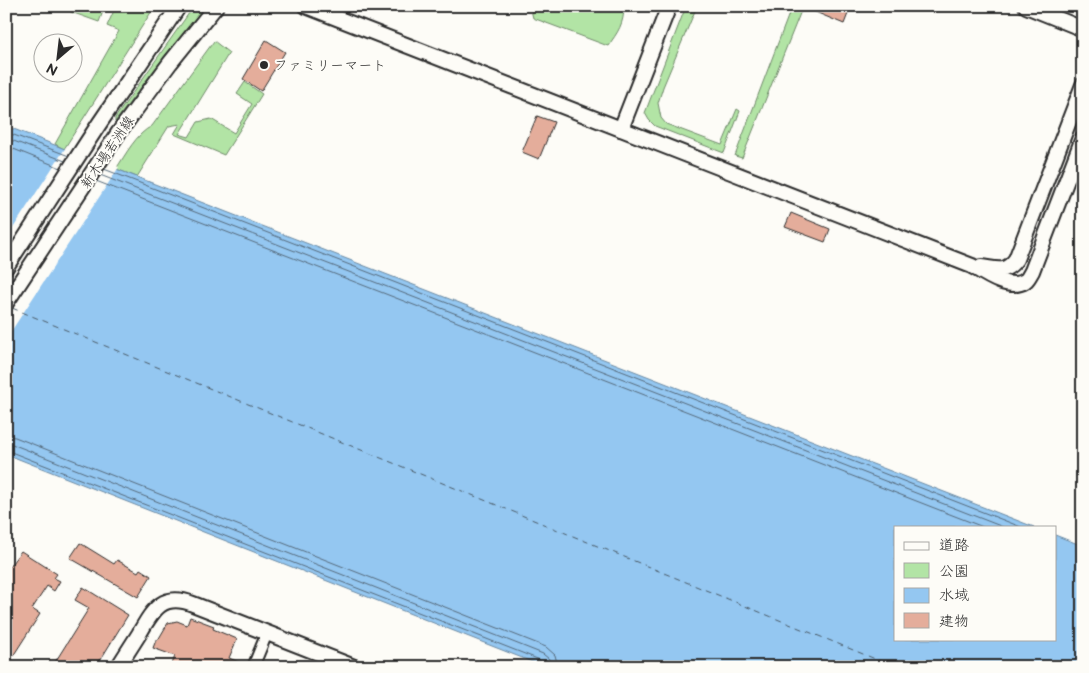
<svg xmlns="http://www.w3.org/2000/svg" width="1089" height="673" viewBox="0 0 1089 673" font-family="'Balsamiq Sans','Klee One',sans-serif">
	<rect width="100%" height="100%" fill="#fdfcf7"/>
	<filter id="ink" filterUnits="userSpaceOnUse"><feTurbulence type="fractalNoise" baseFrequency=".02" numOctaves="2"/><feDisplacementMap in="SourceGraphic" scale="10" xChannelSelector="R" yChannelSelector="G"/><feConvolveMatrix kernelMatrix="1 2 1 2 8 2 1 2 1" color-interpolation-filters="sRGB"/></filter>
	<g filter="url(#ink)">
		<g fill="#b2e4a5" stroke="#6e8868">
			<path d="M 74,6 L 105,6 L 99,22 L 71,12 Z"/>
			<path d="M 116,6 L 155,6 L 64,149 L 55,144 L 119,31 L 107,26 Z"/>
			<path d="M 194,6 L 206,6 L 160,62 L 115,122 L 115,118 Z"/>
			<path d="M 530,6 L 624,6 C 624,24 618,32 608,46 L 533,18 Z"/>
			<path d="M 686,6 L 697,6 L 663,87 L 658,103 L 661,118 L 666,124 L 722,145 L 737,109 L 740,111 L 724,153 L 655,126 L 649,120 L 645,113 Z"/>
			<path d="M 792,6 L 803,6 L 742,158 L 735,156 Z"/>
			<path d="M 214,41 L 229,53 L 179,134 L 189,137 L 198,122 L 211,119 L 234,133 L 252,104 L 237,94 L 245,82 L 262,94 L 224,155 L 174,134 L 180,124 L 169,126 L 137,177 L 116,169 C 126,154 136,134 152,126 Z"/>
		</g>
		<path fill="#94c7f1" stroke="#6a89a2" d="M 6,126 L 1034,527 L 895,527 L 895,639 L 1055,639 L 1055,535 L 1083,546 L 1083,667 L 545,667 L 6,454 Z"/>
		<path fill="#fdfcf7" d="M 66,147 L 119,167 L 6,339 L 6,239 Z"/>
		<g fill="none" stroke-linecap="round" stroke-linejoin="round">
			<g stroke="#55697a" stroke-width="1">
				<path d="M 6,132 L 69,156"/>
				<path d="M 6,138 L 65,161"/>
				<path d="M 6,146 L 61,168"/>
				<path d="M 104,169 L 1021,527"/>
				<path d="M 100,175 L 1003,527"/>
				<path d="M 96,181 L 983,527"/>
				<path d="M 6,436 L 15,437 L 546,647 L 555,655 L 558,667"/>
				<path d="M 6,444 L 12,444 L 543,654 L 549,659 L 551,667"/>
				<path d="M 6,450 L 540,660 L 544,663 L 544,667"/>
			</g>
			<path stroke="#4a5a66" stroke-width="1" stroke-dasharray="6 5" stroke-linecap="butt" d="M 12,308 L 895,667"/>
		</g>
		<g fill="#e4ad9b" stroke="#2b2b2b">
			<path d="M 801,6 L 851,6 L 844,24 Z"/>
			<path d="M 266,40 L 285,52 L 261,91 L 243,79 Z"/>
			<path d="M 537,116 L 554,122 L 539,159 L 522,152 Z"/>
			<path d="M 791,213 L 830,229 L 825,242 L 785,227 Z"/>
			<path d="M 80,543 L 114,564 L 117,560 L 138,572 L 140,569 L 151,576 L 138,597 L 70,558 Z"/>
			<path d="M 21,551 L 57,574 L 54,578 L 60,581 L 54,591 L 47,586 L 32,609 L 40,614 L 6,667 L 6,571 Z"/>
			<path d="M 83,587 L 128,615 L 96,667 L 52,667 L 89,608 L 75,600 Z"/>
			<path d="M 190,617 L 214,626 L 213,629 L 237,639 L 229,658 L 246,665 L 246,667 L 171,667 L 175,656 L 153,648 L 156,640 L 158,640 L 168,623 L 177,621 L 187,625 Z"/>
		</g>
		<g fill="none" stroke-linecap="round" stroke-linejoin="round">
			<g stroke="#2b2b2b" stroke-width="14">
				<path id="street" d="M 253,667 L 267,633"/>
			</g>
			<g stroke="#2b2b2b" stroke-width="18">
				<g id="secondary">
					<path d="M 306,6 L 972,266 C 985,274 1009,291 1025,281 C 1028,279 1030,274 1032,271 L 1083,138"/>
					<path d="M 1026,6 L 1083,29"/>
					<path d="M 621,129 L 669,6"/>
					<path d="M 6,267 L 99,124 L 179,6"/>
					<path d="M 981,267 C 997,269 1005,274 1016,259 L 1083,85"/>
					<path d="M 6,303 L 119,132 L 170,63 L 216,6"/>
					<path d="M 118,667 C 125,656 132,645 139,634 C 153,610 162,592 193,604 L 354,667"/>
				</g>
			</g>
			<use href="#street" stroke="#fdfcf7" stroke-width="10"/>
			<use href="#secondary" stroke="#fdfcf7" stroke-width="14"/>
		</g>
	</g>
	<circle fill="#2b2b2b" stroke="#fdfcf7" stroke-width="2" cx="264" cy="65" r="5"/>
	<g text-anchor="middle" stroke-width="4" stroke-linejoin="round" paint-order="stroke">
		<g font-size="14" fill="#2b2b2b" stroke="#fdfcf7" text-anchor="start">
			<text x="274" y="70">ファミリーマート</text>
		</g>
		<g font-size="14" fill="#2b2b2b" stroke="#fdfcf7">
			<text transform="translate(107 152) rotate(-56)" y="5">新木場若洲線</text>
		</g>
	</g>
	<rect width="1089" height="673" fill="none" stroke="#fdfcf7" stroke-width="25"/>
	<rect x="12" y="12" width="1064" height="648" fill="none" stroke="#2b2b2b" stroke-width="2" filter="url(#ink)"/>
	<rect x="894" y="526" width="162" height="115" fill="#fdfcf7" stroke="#a9a8a5"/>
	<rect x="904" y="542" width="25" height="8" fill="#fdfcf7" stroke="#a9a8a5"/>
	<text x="939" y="550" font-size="15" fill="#2b2b2b">道路</text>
	<rect x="904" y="563" width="25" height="15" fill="#b2e4a5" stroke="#a9a8a5"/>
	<text x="939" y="576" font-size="15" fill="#2b2b2b">公園</text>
	<rect x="904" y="588" width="25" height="15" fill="#94c7f1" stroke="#a9a8a5"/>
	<text x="939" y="600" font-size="15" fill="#2b2b2b">水域</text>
	<rect x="904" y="613" width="25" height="15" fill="#e4ad9b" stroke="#a9a8a5"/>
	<text x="939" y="626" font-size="15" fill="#2b2b2b">建物</text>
	<g transform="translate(58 58) rotate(208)"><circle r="24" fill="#fdfcf7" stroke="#a9a8a5"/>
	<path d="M0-4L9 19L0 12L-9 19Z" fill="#2b2b2b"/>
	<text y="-8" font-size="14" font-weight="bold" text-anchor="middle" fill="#2b2b2b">N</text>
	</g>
</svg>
